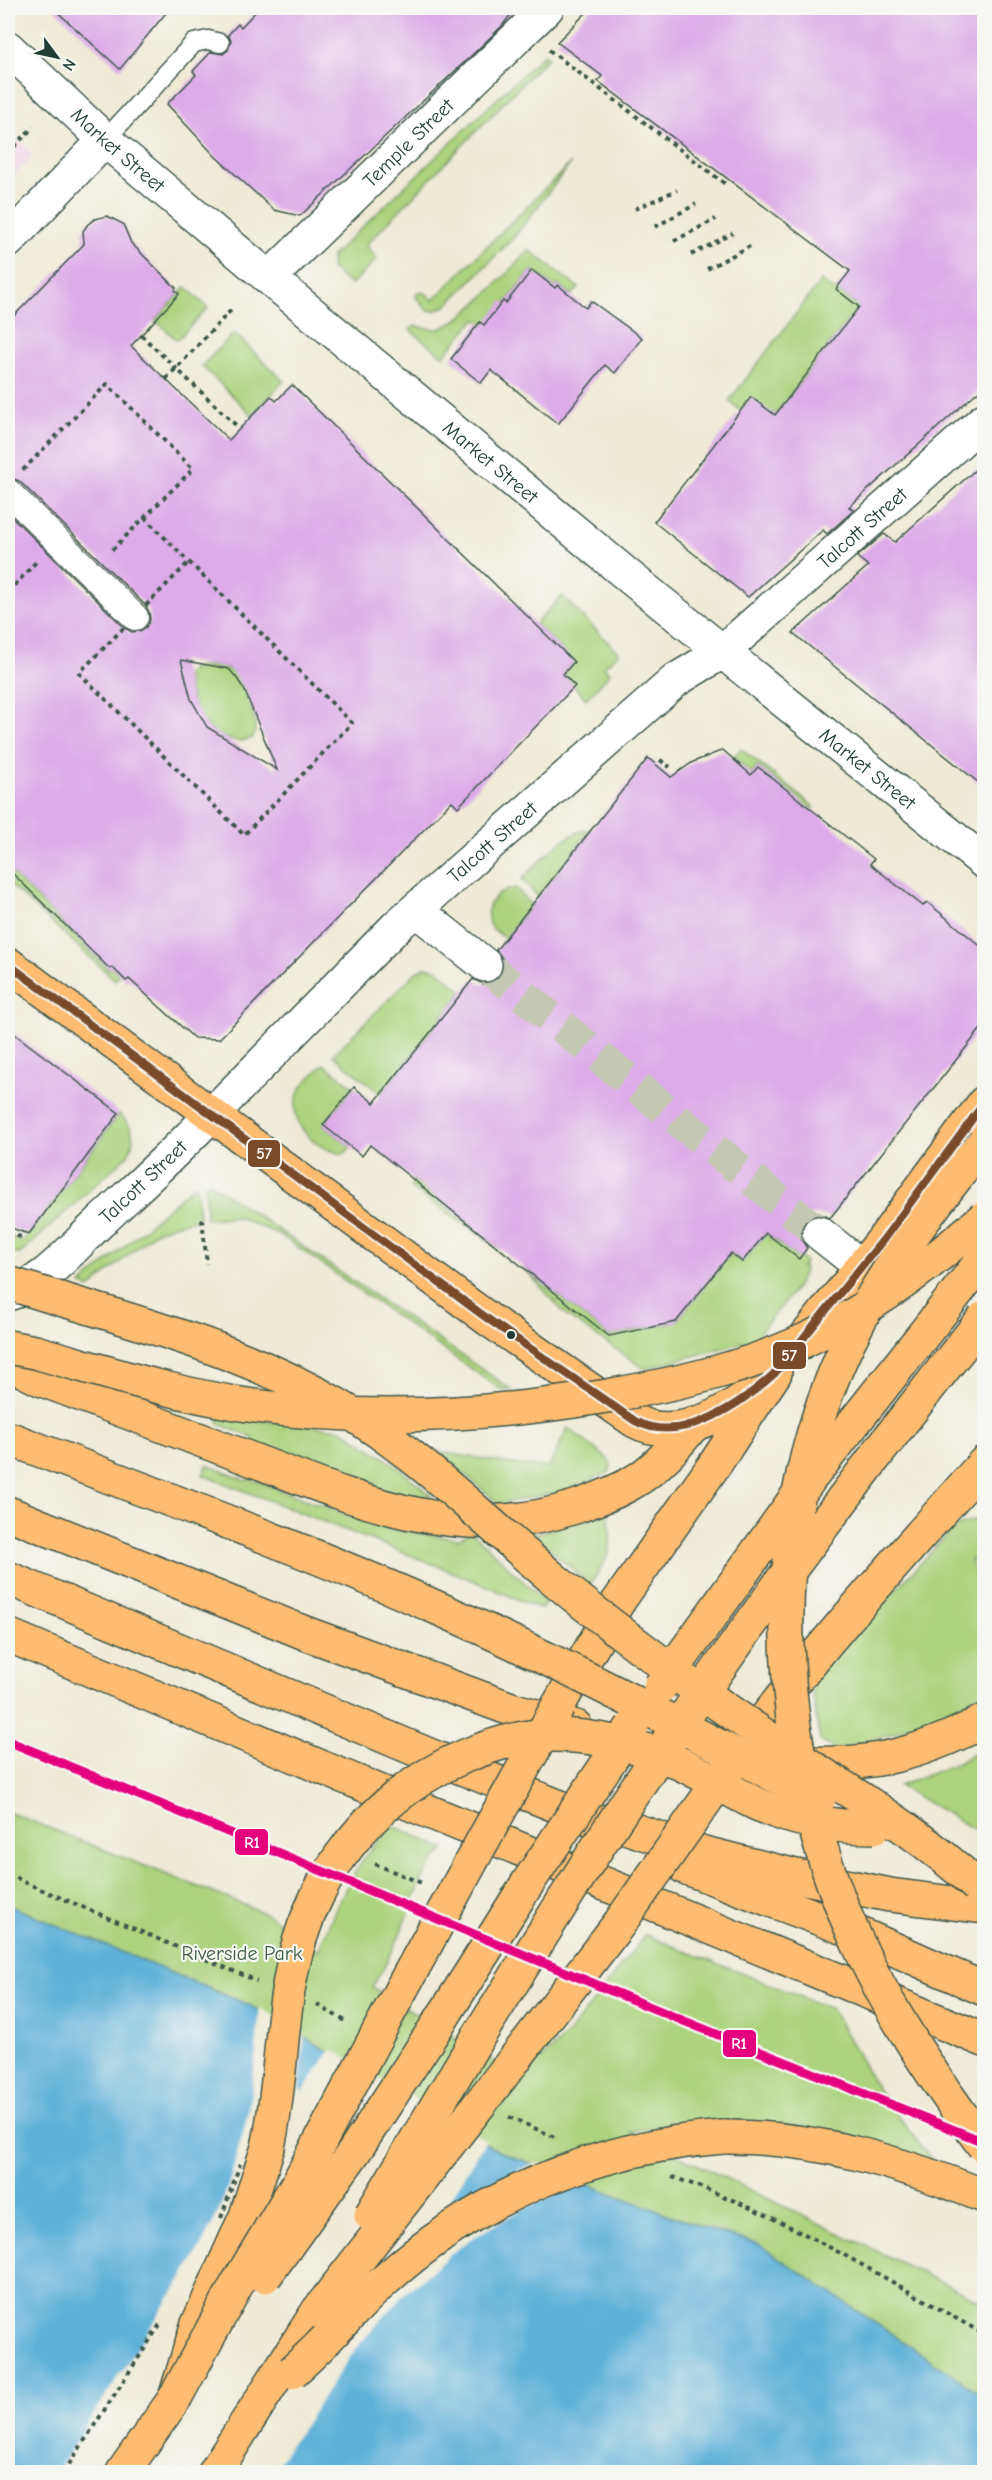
<svg xmlns="http://www.w3.org/2000/svg" width="992" height="2480" viewBox="0 0 992 2480" font-family="'Comic Neue',sans-serif">
	<rect width="100%" height="100%" fill="#f6f6f2"/>
	<filter id="ink" filterUnits="userSpaceOnUse"><feTurbulence type="fractalNoise" baseFrequency=".0167" numOctaves="2"/><feDisplacementMap in="SourceGraphic" scale="12" xChannelSelector="R" yChannelSelector="G"/><feConvolveMatrix kernelMatrix="1 2 1 2 8 2 1 2 1" color-interpolation-filters="sRGB"/></filter>
	<filter id="wash" filterUnits="userSpaceOnUse"><feTurbulence type="fractalNoise" baseFrequency=".008" numOctaves="4" result="noise"/><feDisplacementMap in="SourceGraphic" scale="24" xChannelSelector="R" yChannelSelector="G"/><feGaussianBlur stdDeviation="1.35" result="paint"/><feColorMatrix in="noise" values="0 0 0 0 0 0 0 0 0 0 0 0 0 0 0 0 0 1.4 0 .05"/><feComposite in="paint" operator="in"/></filter>
	<g filter="url(#wash)">
		<rect width="100%" height="100%" fill="#efead5"/>
		<path fill="#efd0e6" d="M 8,130 L 33,155 L 8,181 Z"/>
		<g fill="#acd37d" stroke="#668858" stroke-width="1.5">
			<path d="M 544,54 L 548,57 L 366,245 L 377,259 L 351,285 L 331,269 L 332,256 Z"/>
			<path d="M 571,163 L 514,237 L 446,306 L 434,311 L 427,310 L 416,297 L 418,292 L 425,293 L 433,300 Z"/>
			<path d="M 529,250 L 579,288 L 571,295 L 558,285 L 555,288 L 532,270 L 506,303 L 484,325 L 476,319 L 443,356 L 410,330 L 415,326 C 424,326 432,332 442,328 C 466,319 510,270 529,250 Z"/>
			<path d="M 821,281 L 834,291 L 836,289 L 859,307 L 763,430 L 729,401 Z"/>
			<path d="M 186,287 L 208,308 L 177,340 L 155,320 Z"/>
			<path d="M 234,333 L 284,381 L 252,415 L 202,366 Z"/>
			<path d="M 562,596 L 619,653 L 604,667 L 610,673 L 586,699 L 563,674 L 574,662 L 535,624 Z"/>
			<path d="M 203,666 C 212,666 224,666 231,671 C 246,682 260,722 253,738 C 215,753 186,706 187,673 L 191,669 Z"/>
			<path d="M 741,749 L 814,807 L 807,816 L 777,792 L 782,786 L 758,767 L 752,773 L 733,758 Z"/>
			<path d="M 591,830 L 538,897 L 522,879 C 541,862 564,830 591,830 Z"/>
			<path d="M 8,869 L 109,969 L 112,967 L 120,975 L 115,980 L 8,883 Z"/>
			<path d="M 516,888 L 531,905 L 505,939 L 490,926 C 482,906 496,890 516,888 Z"/>
			<path d="M 425,967 L 436,969 L 463,991 L 381,1094 L 333,1055 L 416,972 Z"/>
			<path d="M 324,1064 L 354,1087 L 323,1125 L 351,1147 L 344,1154 C 315,1150 285,1123 299,1092 C 303,1082 315,1073 324,1064 Z"/>
			<path d="M 119,1114 C 132,1125 137,1139 128,1155 L 20,1254 L 8,1252 L 8,1236 L 24,1241 L 27,1233 L 29,1234 Z"/>
			<path d="M 413,1179 L 502,1250 L 411,1188 Z"/>
			<path d="M 210,1183 L 512,1390 L 500,1389 L 280,1235 L 238,1217 L 206,1219 L 205,1184 Z"/>
			<path d="M 194,1185 L 197,1189 L 199,1219 L 174,1225 L 155,1232 L 90,1288 L 81,1285 Z"/>
			<path d="M 766,1233 L 798,1258 L 800,1256 L 805,1262 L 802,1267 L 804,1269 C 803,1288 766,1319 756,1339 L 645,1369 L 567,1316 L 525,1269 L 609,1336 L 676,1322 L 731,1253 L 742,1262 Z"/>
			<path d="M 221,1417 L 341,1429 L 394,1464 L 432,1496 C 386,1501 298,1460 252,1443 L 253,1438 L 219,1424 L 218,1419 Z"/>
			<path d="M 568,1428 L 608,1459 L 611,1466 L 610,1472 L 564,1491 L 499,1504 L 439,1452 L 532,1467 L 549,1466 Z"/>
			<path d="M 207,1465 L 247,1481 L 249,1478 L 363,1521 L 396,1530 L 458,1539 L 472,1532 L 546,1603 L 541,1609 L 438,1566 L 203,1475 Z"/>
			<path d="M 608,1513 C 614,1550 610,1554 590,1585 L 533,1534 L 586,1521 Z"/>
			<path d="M 975,1520 L 984,1521 L 984,1554 L 970,1560 L 984,1594 L 984,1693 L 915,1726 L 837,1750 L 820,1741 L 811,1682 L 954,1527 Z"/>
			<path d="M 984,1748 L 984,1835 L 899,1786 L 958,1763 Z"/>
			<path d="M 8,1812 L 267,1914 L 318,1951 C 336,1906 355,1859 393,1826 L 445,1849 C 422,1869 415,1898 404,1925 C 395,1947 384,1968 372,1987 L 523,2079 L 529,2070 L 568,2034 L 645,1935 L 832,2009 L 876,2087 L 936,2166 L 835,2131 L 745,2122 L 687,2122 L 630,2132 L 984,2303 L 984,2396 L 758,2244 L 713,2231 L 500,2152 L 249,2005 L 8,1905 Z"/>
		</g>
		<path fill="#5eb1d9" stroke="#3e7786" stroke-width="1.5" d="M 8,1905 L 249,2005 L 500,2152 L 713,2231 L 758,2244 L 984,2396 L 984,2472 L 8,2472 Z"/>
		<path fill="#efead5" d="M 260,2008 L 305,2034 L 299,2083 L 300,2089 L 303,2092 L 331,2049 L 486,2140 L 451,2197 L 452,2202 L 455,2203 L 482,2187 L 536,2162 L 588,2181 L 525,2208 L 491,2227 L 462,2245 L 403,2295 L 357,2347 L 272,2472 L 56,2472 L 191,2265 L 219,2211 L 229,2183 L 244,2129 L 252,2089 Z"/>
		<g id="blocks">
			<g fill="#ddabe8" fill-rule="evenodd">
				<path d="M 53,8 L 170,8 L 120,69 Z"/>
				<path d="M 259,8 L 516,8 L 502,26 L 471,56 L 300,216 L 274,210 L 215,156 L 167,104 L 196,75 L 193,71 L 211,52 L 223,54 L 228,50 L 231,40 L 228,35 L 238,24 L 241,27 Z"/>
				<path d="M 591,8 L 984,8 L 984,386 L 849,507 L 854,510 L 827,534 L 823,530 L 748,597 L 654,522 L 751,397 L 775,415 L 859,307 L 836,289 L 850,271 L 598,81 L 602,76 L 557,42 Z"/>
				<path d="M 107,216 L 123,224 L 131,243 L 176,288 L 175,290 L 179,294 L 131,346 L 229,440 L 271,396 L 276,401 L 292,385 L 574,662 L 563,674 L 575,686 L 458,807 L 452,801 L 219,1039 L 194,1038 L 129,979 L 126,981 L 112,967 L 110,969 L 8,869 L 8,513 L 125,628 L 132,632 L 140,631 L 146,627 L 150,620 L 149,612 L 146,606 L 19,481 L 8,477 L 8,322 L 84,244 L 83,231 L 88,224 L 95,219 ZM 181,660 L 229,669 L 236,677 L 244,689 L 277,770 L 207,727 L 191,699 Z"/>
				<path d="M 532,270 L 555,288 L 558,285 L 586,308 L 591,301 L 642,338 L 615,373 L 605,365 L 558,424 L 491,370 L 481,383 L 451,359 L 480,322 L 484,325 L 503,301 L 506,303 Z"/>
				<path d="M 984,462 L 984,787 L 793,633 L 868,566 L 857,557 L 884,534 L 895,542 Z"/>
				<path d="M 723,750 L 751,775 L 758,767 L 874,859 L 870,864 L 923,906 L 927,902 L 984,949 L 984,1025 L 830,1218 L 822,1215 L 813,1215 L 804,1222 L 801,1230 L 801,1239 L 807,1248 L 799,1259 L 766,1233 L 742,1262 L 731,1253 L 676,1322 L 609,1336 L 370,1145 L 362,1156 L 323,1125 L 354,1087 L 374,1103 L 473,979 L 483,984 L 492,982 L 499,977 L 503,968 L 503,959 L 496,950 L 648,758 L 671,777 L 693,762 Z"/>
				<path d="M 8,1029 L 119,1113 L 29,1234 L 8,1227 Z"/>
			</g>
		</g>
	</g>
	<g filter="url(#ink)">
		<use href="#blocks" fill-opacity="0" stroke="#3e574c" stroke-width="1.5"/>
		<g fill="none" stroke-linecap="round" stroke-linejoin="round">
			<path stroke="#c5c7b5" stroke-width="33" stroke-dasharray="33 16" stroke-linecap="butt" d="M 485,965 L 819,1233"/>
			<g stroke="#3e574c" stroke-width="21">
				<path id="service" d="M 105,140 L 194,43 L 208,40 L 220,43"/>
			</g>
			<g stroke="#3e574c" stroke-width="28">
				<path id="pedestrian" d="M 8,492 L 135,617"/>
			</g>
			<g stroke="#3e574c" stroke-width="36">
				<g id="minor">
					<path d="M 8,241 L 105,140"/>
					<path id="s1" d="M 269,278 L 547,8"/>
					<path d="M 416,910 L 485,965"/>
					<path d="M 819,1233 L 862,1267"/>
					<path id="s2" d="M 8,1294 C 43,1285 72,1248 98,1224 C 136,1188 175,1153 211,1115"/>
				</g>
			</g>
			<g stroke="#3e574c" stroke-width="36">
				<g id="tertiary">
					<path id="s3" d="M 8,48 L 105,140 L 269,278 L 632,579 L 984,862"/>
					<path id="s4" d="M 211,1115 L 398,925 L 676,680 L 722,652 L 984,420"/>
				</g>
			</g>
			<g stroke="#3e574c" stroke-width="36">
				<path id="primary" d="M 8,964 L 488,1319 L 635,1421 C 681,1446 738,1406 771,1377"/>
			</g>
			<g stroke="#3e574c" stroke-width="36">
				<path id="trunk" d="M 800,1344 L 883,1240 L 984,1103"/>
			</g>
			<g stroke="#3e574c" stroke-width="36">
				<g id="motorway">
					<path d="M 8,1363 L 40,1379 C 109,1405 178,1432 248,1458 C 355,1499 460,1546 575,1507 C 637,1486 654,1473 695,1423"/>
					<path d="M 8,1513 L 305,1633 L 511,1709 L 576,1727"/>
					<path d="M 8,1578 L 429,1755 L 593,1820 L 622,1826 L 704,1853 L 796,1876 L 890,1895 L 984,1907"/>
					<path d="M 8,1635 L 340,1775 L 984,2040"/>
					<path d="M 558,1706 L 618,1602 L 715,1464 L 775,1373"/>
					<path d="M 750,1739 C 822,1642 905,1553 984,1463"/>
					<path d="M 793,1762 C 868,1768 918,1755 984,1721"/>
					<path d="M 684,1867 L 860,1934 L 984,1989"/>
					<path d="M 402,1988 L 472,1860"/>
					<path d="M 444,2015 L 527,1884"/>
					<path d="M 478,2037 L 564,1900"/>
					<path d="M 514,2060 L 619,1924"/>
					<path d="M 723,2137 C 815,2136 899,2162 984,2196"/>
					<path d="M 123,2472 L 175,2398 L 197,2326 L 246,2216 L 268,2147"/>
					<path d="M 215,2472 L 318,2311"/>
				</g>
			</g>
			<g stroke="#3e574c" stroke-width="4" stroke-dasharray="4.5 4.5" stroke-linecap="butt">
				<path d="M 549,50 L 728,186"/>
				<path d="M 8,153 L 33,127"/>
				<path d="M 8,179 L 9,180"/>
				<path d="M 635,209 L 677,190"/>
				<path d="M 655,227 L 696,204"/>
				<path d="M 674,241 L 716,219"/>
				<path d="M 691,255 L 733,233"/>
				<path d="M 707,269 L 750,246"/>
				<path d="M 141,335 L 239,428"/>
				<path d="M 166,379 L 233,308"/>
				<path d="M 23,470 L 107,384 L 193,469 L 109,553"/>
				<path d="M 144,517 L 189,562"/>
				<path d="M 189,562 L 352,723 L 244,835 L 79,673 Z"/>
				<path d="M 8,592 L 38,560"/>
				<path d="M 660,760 L 670,767"/>
				<path d="M 202,1219 L 207,1264"/>
				<path d="M 8,1233 L 21,1237 L 23,1232"/>
				<path d="M 375,1864 L 424,1884"/>
				<path d="M 8,1873 L 26,1883 L 257,1981"/>
				<path d="M 317,2005 L 347,2022"/>
				<path d="M 509,2117 L 557,2138"/>
				<path d="M 672,2177 C 783,2214 883,2278 984,2334"/>
				<path d="M 64,2472 L 161,2323"/>
			</g>
			<use href="#service" stroke="#fff" stroke-width="18"/>
			<use href="#pedestrian" stroke="#fff" stroke-width="26"/>
			<use href="#minor" stroke="#fff" stroke-width="33"/>
			<use href="#tertiary" stroke="#fff" stroke-width="33"/>
			<use href="#primary" stroke="#fdbc70" stroke-width="33"/>
			<use href="#trunk" stroke="#fdbc70" stroke-width="33"/>
			<use href="#motorway" stroke="#fdbc70" stroke-width="33"/>
			<g stroke="#3e574c" stroke-width="36" stroke-linecap="butt">
				<g id="motorway-bridge">
					<path d="M 984,1142 C 933,1206 883,1269 848,1343 C 757,1534 772,1766 863,1954 C 896,2023 939,2086 984,2146"/>
					<path d="M 8,1283 C 119,1318 237,1346 339,1406 C 419,1453 484,1521 555,1580 C 595,1614 637,1645 679,1676 C 724,1709 771,1740 818,1771 C 876,1808 925,1838 977,1886"/>
					<path d="M 8,1347 L 35,1352 C 103,1371 171,1393 241,1404 C 363,1423 486,1416 607,1396 C 682,1383 756,1366 824,1331 C 883,1301 934,1261 984,1218"/>
					<path d="M 8,1438 C 153,1494 300,1547 442,1610 C 570,1667 695,1733 819,1799"/>
					<path d="M 660,1687 L 811,1477 L 984,1258"/>
					<path d="M 472,1860 L 558,1706"/>
					<path d="M 527,1884 L 632,1727"/>
					<path d="M 564,1900 C 691,1697 834,1505 984,1318"/>
					<path d="M 619,1924 L 730,1766"/>
					<path d="M 268,2147 C 283,2080 279,2008 299,1942 C 325,1857 383,1791 465,1756 C 492,1745 522,1735 552,1735 C 584,1735 615,1741 646,1750 C 685,1762 718,1785 755,1803 C 792,1821 833,1827 874,1827"/>
					<path d="M 371,2215 L 478,2037"/>
					<path d="M 265,2276 L 354,2152 L 444,2015"/>
					<path d="M 318,2311 L 514,2060"/>
					<path d="M 292,2372 C 325,2344 351,2311 383,2282 C 477,2196 595,2147 723,2137"/>
					<path d="M 175,2398 L 236,2286 L 298,2183 L 402,1988"/>
				</g>
			</g>
			<path stroke="#3e574c" stroke-width="4" stroke-dasharray="4.5 4.5" stroke-linecap="butt" d="M 221,2218 L 240,2164"/>
			<use href="#motorway-bridge" stroke="#fdbc70" stroke-width="33"/>
			<g stroke="#f6f6f2" stroke-width="12">
				<path id="bus-1" d="M 8,964 L 488,1319 L 635,1421 C 682,1446 742,1403 775,1373 L 883,1240 L 984,1103"/>
			</g>
			<use href="#bus-1" stroke="#7a4b2a" stroke-width="8"/>
			<g stroke="#f6f6f2" stroke-width="14">
				<path id="rail-1" d="M 8,1741 L 684,2021 L 984,2142"/>
			</g>
			<use href="#rail-1" stroke="#e5007d" stroke-width="9"/>
		</g>
	</g>
	<circle fill="#1f3d34" stroke="#f6f6f2" stroke-width="2" cx="511" cy="1335" r="5"/>
	<g text-anchor="middle" stroke-width="4.5" stroke-linejoin="round" paint-order="stroke">
		<g font-size="20" fill="#1f3d34" stroke="#f6f6f2">
			<text dy="7" stroke="none"><textPath href="#s1" startOffset="194">Temple Street</textPath></text>
			<text dy="7" stroke="none"><textPath href="#s3" startOffset="150">Market Street</textPath></text>
			<text dy="7" stroke="none"><textPath href="#s3" startOffset="636">Market Street</textPath></text>
			<text dy="7" stroke="none"><textPath href="#s4" startOffset="878">Talcott Street</textPath></text>
			<text dy="7" stroke="none"><textPath href="#s3" startOffset="1122">Market Street</textPath></text>
			<text dy="7" stroke="none"><textPath href="#s4" startOffset="392">Talcott Street</textPath></text>
			<text dy="7" stroke="none"><textPath href="#s2" startOffset="177">Talcott Street</textPath></text>
		</g>
		<g font-size="20" fill="#3b5b43" stroke="#f6f6f2">
			<text x="242" y="1960">Riverside Park</text>
		</g>
	</g>
	<g stroke="#f6f6f2" stroke-width="2">
		<rect x="247" y="1139" width="34" height="29" rx="6" fill="#7a4b2a"/>
		<rect x="772" y="1341" width="35" height="29" rx="6" fill="#7a4b2a"/>
		<rect x="234" y="1828" width="35" height="28" rx="6" fill="#e5007d"/>
		<rect x="722" y="2029" width="35" height="29" rx="6" fill="#e5007d"/>
	</g>
	<g font-size="16" text-anchor="middle" font-weight="bold" fill="#fff">
		<text x="264" y="1159">57</text>
		<text x="789" y="1361">57</text>
		<text x="252" y="1848">R1</text>
		<text x="739" y="2049">R1</text>
	</g>
	<rect width="992" height="2480" fill="none" stroke="#f6f6f2" stroke-width="30"/>
	<g transform="translate(57 57) rotate(123)" stroke="#f6f6f2" stroke-width="4.5" paint-order="stroke">
	<path d="M0-4.5L10 22L0 15L-10 22Z" fill="#1f3d34"/>
	<text y="-9" font-size="16" font-weight="bold" text-anchor="middle" fill="#1f3d34">N</text>
	</g>
</svg>
